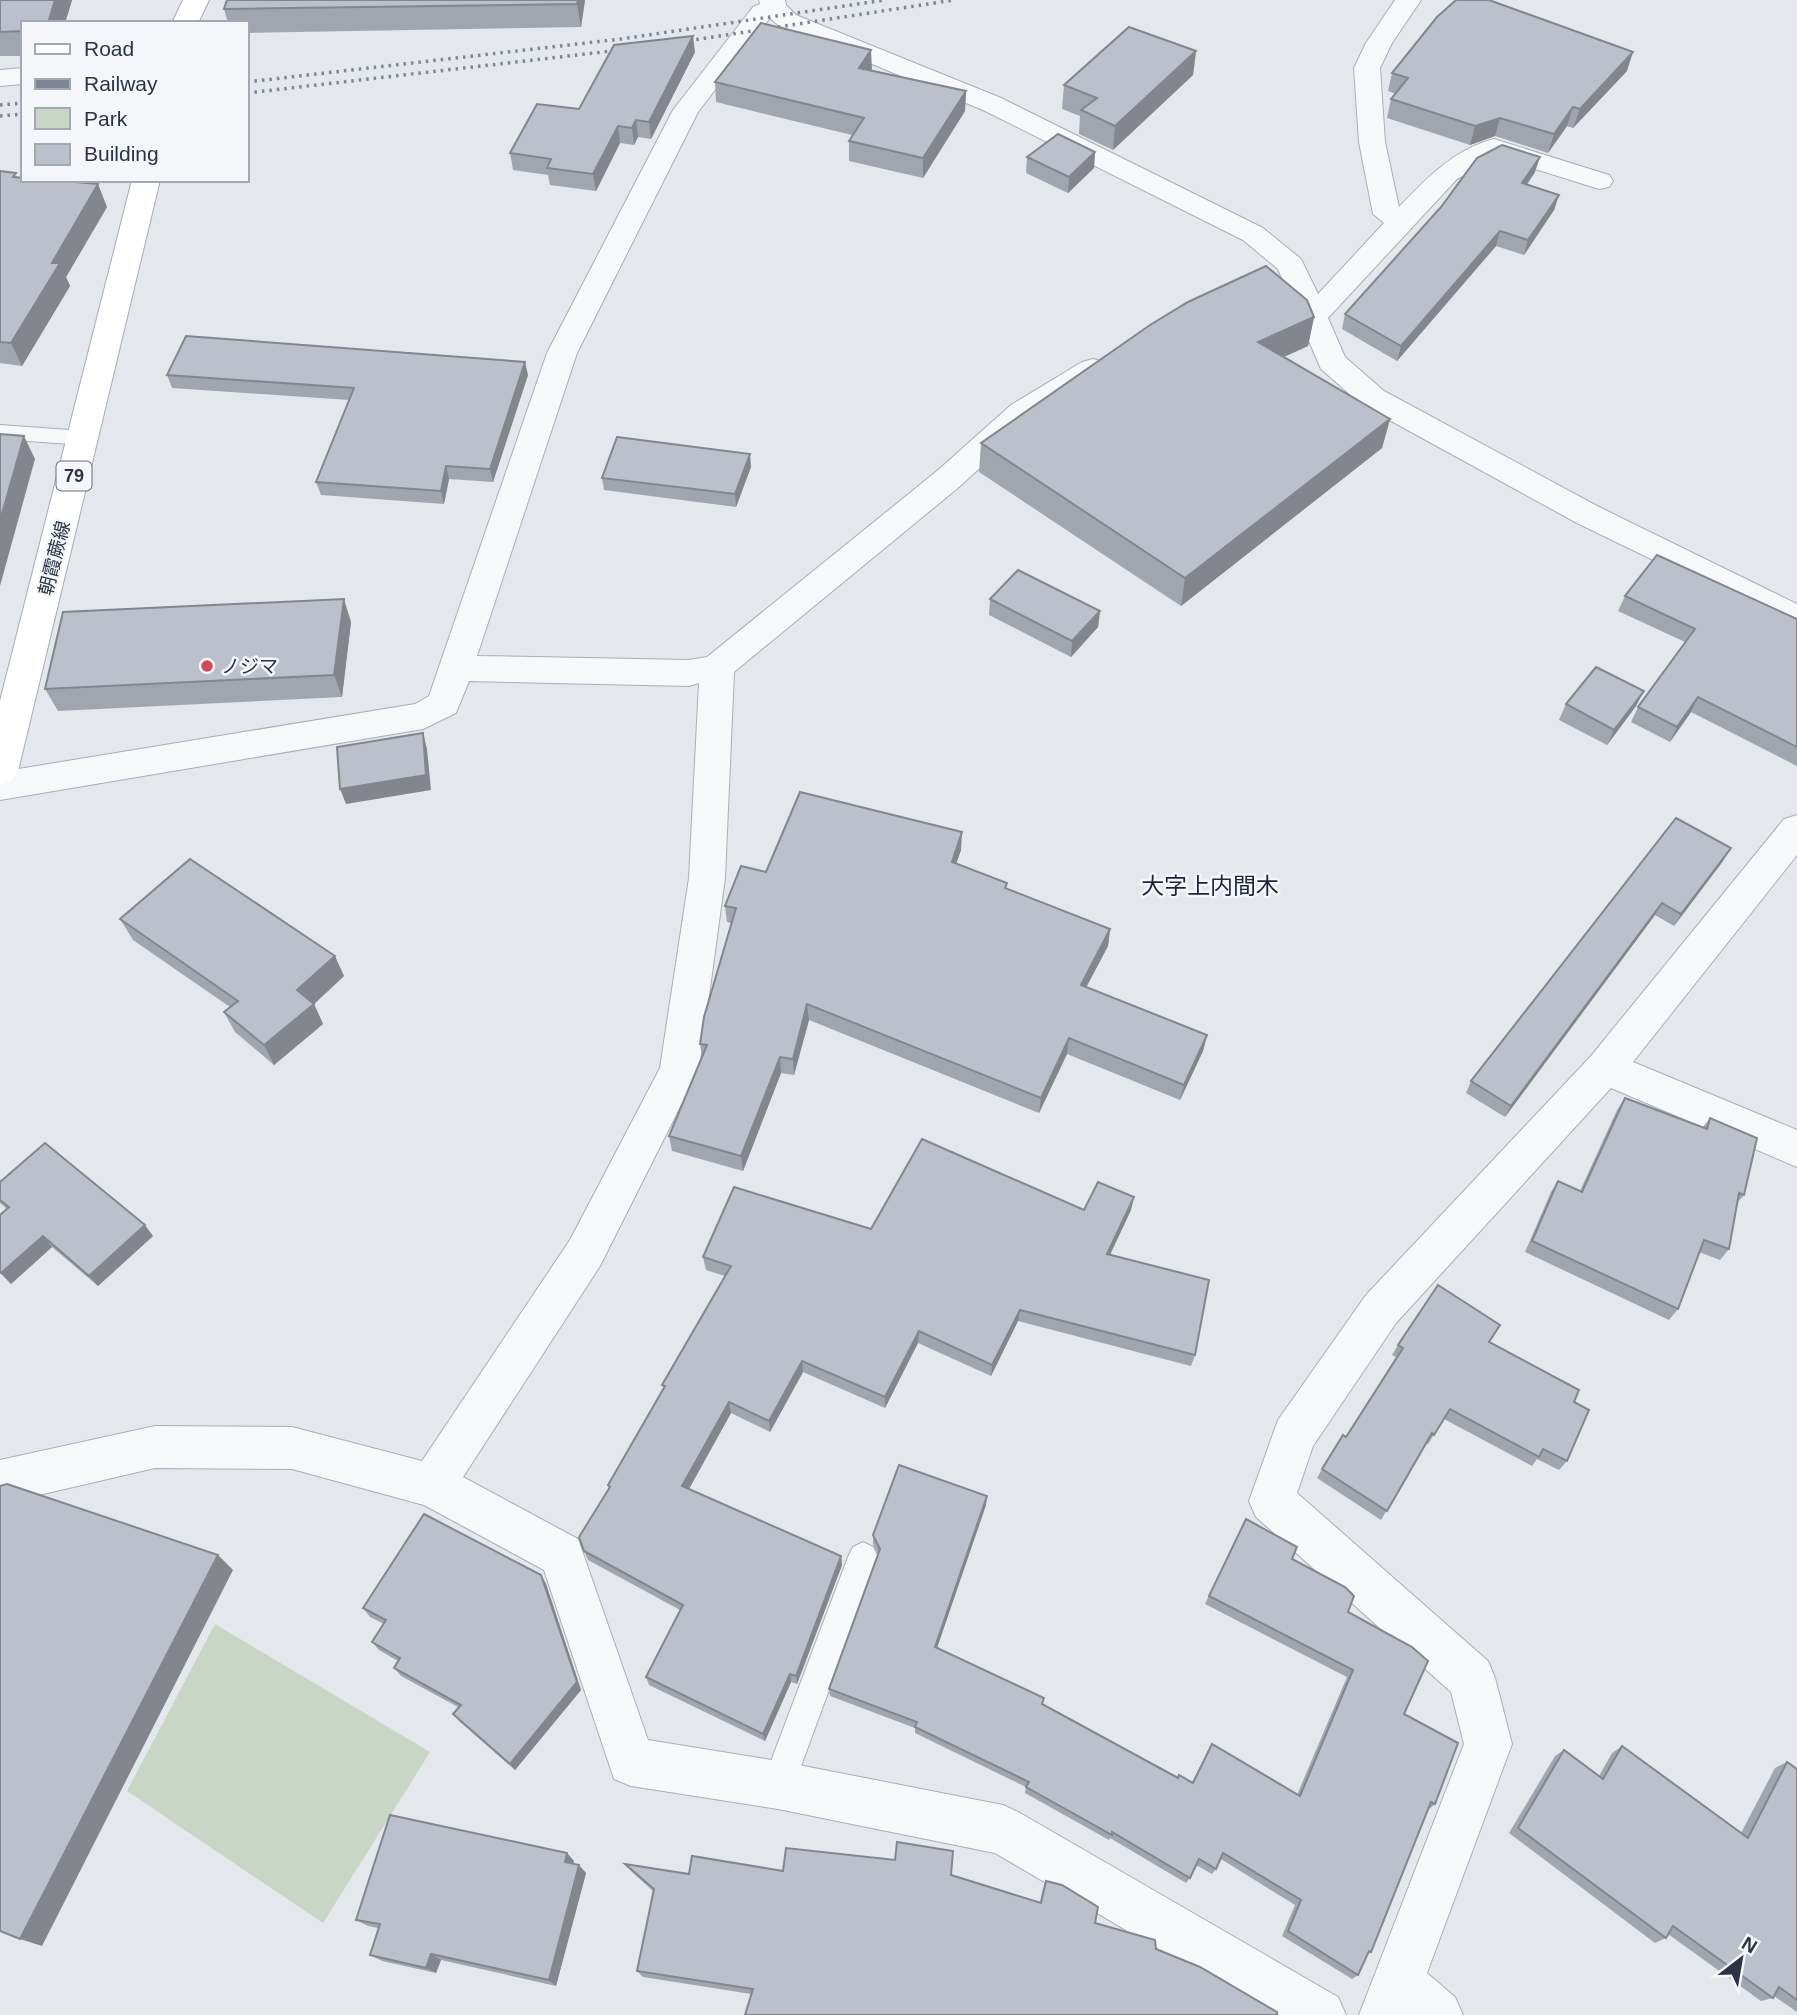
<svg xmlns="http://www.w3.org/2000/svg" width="1797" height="2015" viewBox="0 0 1797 2015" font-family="Helvetica,'Noto Sans JP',sans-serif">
	<rect width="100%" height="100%" fill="#e4e7ec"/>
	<path fill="#c9d6c5" d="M 215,1624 L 430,1752 L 323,1923 L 127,1791 Z"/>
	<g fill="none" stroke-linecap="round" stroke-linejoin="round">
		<g stroke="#a9aeb7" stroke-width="2">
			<g id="lane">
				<path d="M 0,425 L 84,431 L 91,433 L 94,438 L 91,443 L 84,445 L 0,439 Z"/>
				<path d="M 863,1542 L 873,1547 L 878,1557 L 794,1785 L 789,1796 L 778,1801 L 767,1796 L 762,1785 L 848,1557 L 853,1547 Z"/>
			</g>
		</g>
		<g stroke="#a9aeb7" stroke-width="2">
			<g id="street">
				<path d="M 759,0 L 785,0 L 786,5 L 796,15 L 1001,98 L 1263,228 L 1301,259 L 1318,294 L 1384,223 L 1373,214 L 1359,142 L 1354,68 L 1366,43 L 1395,0 L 1421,0 L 1392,43 L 1380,68 L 1385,142 L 1399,207 C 1426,179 1454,149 1494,139 L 1609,175 L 1613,181 L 1609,187 L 1599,189 L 1497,157 L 1457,179 L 1328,318 L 1345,357 L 1384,391 L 1599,507 L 1797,604 L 1797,630 L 1577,523 L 1362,405 L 1321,369 L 1278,269 L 1243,240 L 983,110 L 778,25 L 770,18 L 698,112 L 577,353 L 477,656 L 689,660 L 707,657 L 937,471 L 1011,405 L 1082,362 L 1093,359 L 1104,362 L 1108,369 L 1104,376 L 1033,419 L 959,487 L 734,672 L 725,878 L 699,1069 L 600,1266 L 463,1477 L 578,1539 L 648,1740 L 778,1761 L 1003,1805 L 1020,1813 L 1338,1997 L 1346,2015 L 1270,2015 L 995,1853 L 778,1809 L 631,1786 L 614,1779 L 544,1570 L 424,1505 L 292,1469 L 155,1468 L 0,1504 L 0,1460 L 155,1426 L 292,1427 L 422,1461 L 570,1240 L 660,1068 L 689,878 L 699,683 L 689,686 L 469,681 L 456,713 L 423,729 L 0,800 L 0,772 L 415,704 L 429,696 L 547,353 L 673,110 L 753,7 L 760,4 Z"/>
				<path d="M 23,68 L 23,84 L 0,86 L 0,70 Z"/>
				<path d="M 1797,815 L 1797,855 L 1633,1062 L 1797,1130 L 1797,1167 L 1611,1088 L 1396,1323 L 1313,1446 L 1297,1493 L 1488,1661 L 1495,1678 L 1512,1744 L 1427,1973 L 1455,1997 L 1463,2015 L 1359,2015 L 1464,1744 L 1451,1692 L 1256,1517 L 1249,1501 L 1278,1420 L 1366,1295 L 1591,1056 L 1784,819 Z"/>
			</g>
		</g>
		<g stroke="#a3abb8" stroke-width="2">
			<g id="primary">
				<path d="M 183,0 L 209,0 L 198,23 L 172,23 Z"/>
				<path d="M 132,180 L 160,180 L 18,771 L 12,781 L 0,785 L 0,701 Z"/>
			</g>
		</g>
		<use href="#lane" fill="#f7f8fa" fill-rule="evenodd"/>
		<use href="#street" fill="#f7f8fa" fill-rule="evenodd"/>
		<use href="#primary" fill="#fff" fill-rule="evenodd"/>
		<g stroke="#7d8696" stroke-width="3.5" stroke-dasharray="2.5 5" stroke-linecap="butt">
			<path d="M 674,43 L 954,0"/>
			<path d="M 247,82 L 621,39 L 885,0"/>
			<path d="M 247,93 L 629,49"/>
			<path d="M 0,105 L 23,103"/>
			<path d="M 0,116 L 23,114"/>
		</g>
	</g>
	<g fill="#a1a5ae">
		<path d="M 0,0 L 72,0 L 65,23 L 23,23 L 23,56 L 0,56 Z"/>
		<path d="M 585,0 L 581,27 L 247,33 L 247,23 L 228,23 L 224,9 Z"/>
		<path d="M 871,50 L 871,70 L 966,91 L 965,111 L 923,178 L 849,161 L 849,141 L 852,135 L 716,102 L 715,82 Z"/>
		<path d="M 1196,51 L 1193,75 L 1113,150 L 1079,134 L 1080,116 L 1062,109 L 1064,85 Z"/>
		<path d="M 695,52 L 651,139 L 638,137 L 634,145 L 620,143 L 596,191 L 550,185 L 548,175 L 513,170 L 510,153 L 579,109 Z"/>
		<path d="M 1627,71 L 1573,128 L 1567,126 L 1548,153 L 1495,136 L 1470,145 L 1387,118 L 1391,99 L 1396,94 L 1388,91 L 1392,73 Z"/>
		<path d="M 1095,152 L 1094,168 L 1068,193 L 1026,173 L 1027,157 Z"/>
		<path d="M 0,171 L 107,207 L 66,277 L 70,286 L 22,366 L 0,363 Z"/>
		<path d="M 1535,172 L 1527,185 L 1559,195 L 1554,210 L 1524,255 L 1496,246 L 1397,361 L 1342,329 L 1345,314 Z"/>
		<path d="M 1314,317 L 1308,346 L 1284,357 L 1390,419 L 1382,448 L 1181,606 L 979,472 L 981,443 Z"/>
		<path d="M 167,375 L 528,375 L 493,482 L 449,479 L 444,504 L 321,495 L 316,482 L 349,400 L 172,388 Z"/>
		<path d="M 751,467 L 736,507 L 604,490 L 602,478 Z"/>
		<path d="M 1625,596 L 1797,619 L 1797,766 L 1691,712 L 1670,742 L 1631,722 L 1638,707 L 1685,642 L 1618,611 Z"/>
		<path d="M 990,599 L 1100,611 L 1098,627 L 1071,657 L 989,615 Z"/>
		<path d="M 351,622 L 342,697 L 58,711 L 45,689 Z"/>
		<path d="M 1566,704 L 1636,706 L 1607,745 L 1559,720 Z"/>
		<path d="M 1676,818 L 1723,861 L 1674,926 L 1655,915 L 1505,1117 L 1466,1093 L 1471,1081 Z"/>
		<path d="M 961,850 L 956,864 L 1007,889 L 1110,929 L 1108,946 L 1086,987 L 1207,1035 L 1203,1051 L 1180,1100 L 1067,1054 L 1039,1113 L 809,1020 L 794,1075 L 781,1073 L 743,1171 L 672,1151 L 669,1136 L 702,1057 L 700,1044 L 731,923 L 727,922 L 725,906 L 766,872 Z"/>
		<path d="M 120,919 L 344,976 L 314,1004 L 323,1024 L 274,1065 L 235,1032 L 224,1012 L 230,1007 L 133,940 Z"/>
		<path d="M 1625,1098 L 1703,1127 L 1710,1118 L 1744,1195 L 1737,1203 L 1729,1249 L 1720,1260 L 1699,1252 L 1678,1309 L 1669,1320 L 1525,1252 L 1551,1192 L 1558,1181 L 1580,1191 L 1617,1110 Z"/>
		<path d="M 0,1182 L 153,1236 L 98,1286 L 52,1247 L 11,1284 L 0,1273 L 0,1215 L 7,1209 L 0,1203 Z"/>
		<path d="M 1084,1210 L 1131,1210 L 1110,1255 L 1195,1355 L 1191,1366 L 1018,1321 L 991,1376 L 918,1343 L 885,1408 L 803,1372 L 770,1432 L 731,1413 L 689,1489 L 841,1556 L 842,1565 L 797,1684 L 791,1682 L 765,1741 L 649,1685 L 646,1677 L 680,1610 L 588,1560 L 584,1551 L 609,1489 L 608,1485 L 664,1389 L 662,1385 L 725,1276 L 706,1270 L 703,1257 L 871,1229 Z"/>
		<path d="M 1489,1342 L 1574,1402 L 1567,1461 L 1559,1470 L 1537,1459 L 1532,1466 L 1444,1419 L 1428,1444 L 1426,1443 L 1381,1520 L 1317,1478 L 1322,1469 L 1346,1437 L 1396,1357 L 1392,1355 L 1398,1345 Z"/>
		<path d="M 986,1505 L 937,1647 L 1178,1778 L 1192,1782 L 1212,1744 L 1297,1795 L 1347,1677 L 1205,1604 L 1246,1519 L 1292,1559 L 1348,1612 L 1404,1714 L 1435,1804 L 1428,1810 L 1371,1952 L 1368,1954 L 1358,1975 L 1352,1979 L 1282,1936 L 1295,1905 L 1221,1859 L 1216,1869 L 1212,1874 L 1196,1865 L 1190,1878 L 1186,1883 L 1110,1838 L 1109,1840 L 1025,1793 L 1026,1787 L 915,1733 L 915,1728 L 830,1696 L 829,1689 L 878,1554 L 873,1544 L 873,1535 Z"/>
		<path d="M 541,1575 L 546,1584 L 581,1690 L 515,1770 L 459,1721 L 453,1714 L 458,1707 L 401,1676 L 394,1668 L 398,1661 L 379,1650 L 372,1642 L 384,1624 L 370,1617 L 363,1608 Z"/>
		<path d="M 1622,1746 L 1741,1833 L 1775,1768 L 1787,1762 L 1797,1769 L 1797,2012 L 1774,1996 L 1773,1998 L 1761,2001 L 1668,1934 L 1666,1938 L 1655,1943 L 1509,1833 L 1555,1756 L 1564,1750 L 1599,1776 L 1612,1753 Z"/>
		<path d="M 574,1861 L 573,1864 L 586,1873 L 556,1986 L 441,1960 L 436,1973 L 382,1961 L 370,1955 L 378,1928 L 368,1926 L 356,1920 Z"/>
		<path d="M 625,1864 L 689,1874 L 783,1871 L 951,1875 L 1040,1902 L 1043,1889 L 1046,1881 L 1098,1907 L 751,1994 L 643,1977 L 637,1971 L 654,1892 L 632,1872 Z"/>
	</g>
	<g fill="#83868d">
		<path d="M 55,0 L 72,0 L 65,23 L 48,23 Z"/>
		<path d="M 578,0 L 585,0 L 581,27 L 577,4 Z"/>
		<path d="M 693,36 L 695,52 L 651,139 L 649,122 Z"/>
		<path d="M 871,50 L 872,70 L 859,88 L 859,68 Z"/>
		<path d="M 1196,51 L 1193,75 L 1113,150 L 1115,126 Z"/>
		<path d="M 1633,52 L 1627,71 L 1573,128 L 1580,109 Z"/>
		<path d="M 966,91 L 965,111 L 923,178 L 923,158 Z"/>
		<path d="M 1573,107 L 1567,126 L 1548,153 L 1554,134 Z"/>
		<path d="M 1500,118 L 1495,136 L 1470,145 L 1475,126 Z"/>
		<path d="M 636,120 L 638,137 L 634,145 L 632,128 Z"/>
		<path d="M 618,126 L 620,143 L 596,191 L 593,174 Z"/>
		<path d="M 1095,152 L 1094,168 L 1068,193 L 1069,177 Z"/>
		<path d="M 1540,157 L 1535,172 L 1517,198 L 1522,183 Z"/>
		<path d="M 98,184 L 107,207 L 66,277 L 70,286 L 22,366 L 11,343 L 52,263 Z"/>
		<path d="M 1559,195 L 1554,210 L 1524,255 L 1528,240 Z"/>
		<path d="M 1500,231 L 1496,246 L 1397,361 L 1401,346 Z"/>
		<path d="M 1314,317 L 1308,346 L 1252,371 L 1258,342 Z"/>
		<path d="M 525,362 L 528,375 L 493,482 L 490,469 Z"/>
		<path d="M 1390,419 L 1382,448 L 1181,606 L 1185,578 Z"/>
		<path d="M 24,436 L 35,459 L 0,586 L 0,521 Z"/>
		<path d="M 750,454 L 751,467 L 736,507 L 735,494 Z"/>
		<path d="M 446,466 L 449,479 L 444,504 L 441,491 Z"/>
		<path d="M 344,599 L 351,622 L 342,697 L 334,675 Z"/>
		<path d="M 1100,611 L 1098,627 L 1071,657 L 1072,641 Z"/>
		<path d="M 1644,691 L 1636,706 L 1607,745 L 1614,730 Z"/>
		<path d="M 1698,697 L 1691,712 L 1670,742 L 1677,727 Z"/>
		<path d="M 423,733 L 427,749 L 431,790 L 346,804 L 340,789 Z"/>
		<path d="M 962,832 L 961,850 L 951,879 L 952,862 Z"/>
		<path d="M 1731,848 L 1723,861 L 1674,926 L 1681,914 Z"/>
		<path d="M 1662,903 L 1655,915 L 1505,1117 L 1511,1106 Z"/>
		<path d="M 1110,929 L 1108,946 L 1079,1001 L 1081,985 Z"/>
		<path d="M 335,956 L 344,976 L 314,1004 L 323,1024 L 274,1065 L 264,1045 L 297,990 Z"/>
		<path d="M 807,1004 L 809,1020 L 794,1075 L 793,1059 Z"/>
		<path d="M 1207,1035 L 1203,1051 L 1180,1100 L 1184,1085 Z"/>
		<path d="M 1069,1038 L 1067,1054 L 1039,1113 L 1041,1098 Z"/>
		<path d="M 780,1057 L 781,1073 L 743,1171 L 741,1156 Z"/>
		<path d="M 1134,1197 L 1131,1210 L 1104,1267 L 1107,1254 Z"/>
		<path d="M 145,1225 L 153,1236 L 98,1286 L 89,1276 Z"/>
		<path d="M 43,1236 L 52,1247 L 11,1284 L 1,1273 Z"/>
		<path d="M 1020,1310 L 1018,1321 L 991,1376 L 992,1365 Z"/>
		<path d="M 919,1331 L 918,1343 L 885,1408 L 885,1397 Z"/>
		<path d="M 802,1361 L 803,1372 L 770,1432 L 769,1421 Z"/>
		<path d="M 729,1402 L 731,1413 L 685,1496 L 682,1486 Z"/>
		<path d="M 987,1496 L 986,1505 L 935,1654 L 935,1647 Z"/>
		<path d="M 218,1555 L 233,1570 L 42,1946 L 20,1939 Z"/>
		<path d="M 841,1556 L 842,1565 L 797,1684 L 796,1676 Z"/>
		<path d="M 541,1575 L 546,1584 L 581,1690 L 515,1770 L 510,1764 Z"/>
		<path d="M 790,1674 L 791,1682 L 765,1741 L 763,1734 Z"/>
		<path d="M 567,1853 L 574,1861 L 572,1870 L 565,1862 Z"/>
		<path d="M 579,1865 L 586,1873 L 556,1986 L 549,1980 Z"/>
		<path d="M 431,1954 L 441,1960 L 436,1973 L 426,1968 Z"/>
	</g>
	<g fill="#bbc0ca" stroke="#83868d" stroke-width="2">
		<path d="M 0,0 L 55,0 L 48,23 L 23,23 L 23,31 L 0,32 Z"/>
		<path d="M 227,0 L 578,0 L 577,4 L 224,9 Z"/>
		<path d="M 1456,0 L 1489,0 L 1633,52 L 1580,109 L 1573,107 L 1554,134 L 1500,118 L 1475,126 L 1391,99 L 1408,78 L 1392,73 L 1437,17 Z"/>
		<path d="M 761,23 L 871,50 L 859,68 L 966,91 L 923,158 L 849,141 L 864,118 L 715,82 Z"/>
		<path d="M 1129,27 L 1196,51 L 1115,126 L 1081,110 L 1097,98 L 1064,85 Z"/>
		<path d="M 693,36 L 649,122 L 636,120 L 632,128 L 618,126 L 593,174 L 547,168 L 551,159 L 510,153 L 537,104 L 579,109 L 614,45 Z"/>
		<path d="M 1058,134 L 1095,152 L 1069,177 L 1027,157 Z"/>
		<path d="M 1502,145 L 1540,157 L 1522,183 L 1559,195 L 1528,240 L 1500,231 L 1401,346 L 1345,314 L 1441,207 L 1477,158 Z"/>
		<path d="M 0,171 L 16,173 L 13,177 L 23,178 L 23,180 L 52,180 L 98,184 L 52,263 L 60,263 L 11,343 L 0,342 Z"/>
		<path d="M 1266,266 L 1307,300 L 1314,317 L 1258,342 L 1390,419 L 1185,578 L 981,443 L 1150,325 L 1188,302 Z"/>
		<path d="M 186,336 L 525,362 L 490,469 L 446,466 L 441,491 L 316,482 L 354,388 L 167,375 Z"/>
		<path d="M 0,434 L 24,436 L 0,521 Z"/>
		<path d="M 617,437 L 750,454 L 735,494 L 602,478 Z"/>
		<path d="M 1657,555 L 1797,619 L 1797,747 L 1698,697 L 1677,727 L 1638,707 L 1695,629 L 1625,596 Z"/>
		<path d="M 1018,570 L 1100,611 L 1072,641 L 990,599 Z"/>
		<path d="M 344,599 L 334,675 L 45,689 L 63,612 Z"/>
		<path d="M 1596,667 L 1644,691 L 1614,730 L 1566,704 Z"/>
		<path d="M 423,733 L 426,775 L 340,789 L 337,747 Z"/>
		<path d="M 800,792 L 962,832 L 952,862 L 1007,883 L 1005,888 L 1110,929 L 1081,985 L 1207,1035 L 1184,1085 L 1069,1038 L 1041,1098 L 807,1004 L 793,1059 L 780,1057 L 741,1156 L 669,1136 L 707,1045 L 700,1044 L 704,1017 L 736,908 L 725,906 L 741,866 L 766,872 Z"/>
		<path d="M 1676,818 L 1731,848 L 1681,914 L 1662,903 L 1511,1106 L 1471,1081 Z"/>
		<path d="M 190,859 L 335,956 L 297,990 L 314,1004 L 264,1045 L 224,1012 L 238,1001 L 120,919 Z"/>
		<path d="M 1625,1098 L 1707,1129 L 1710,1118 L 1757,1138 L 1744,1195 L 1739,1193 L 1729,1249 L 1704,1240 L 1678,1309 L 1532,1241 L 1558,1181 L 1582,1192 Z"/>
		<path d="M 922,1139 L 1084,1210 L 1098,1182 L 1134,1197 L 1107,1254 L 1209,1280 L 1195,1355 L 1020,1310 L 992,1365 L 919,1331 L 885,1397 L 802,1361 L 769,1421 L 729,1402 L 682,1486 L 841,1556 L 796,1676 L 790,1674 L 763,1734 L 646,1677 L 683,1605 L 584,1551 L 579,1537 L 610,1487 L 608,1485 L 665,1386 L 662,1385 L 731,1266 L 703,1257 L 734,1187 L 871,1229 Z"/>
		<path d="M 45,1143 L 145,1225 L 89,1276 L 43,1236 L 1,1273 L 0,1272 L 0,1215 L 9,1207 L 0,1200 L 0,1182 Z"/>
		<path d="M 1438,1285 L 1500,1325 L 1489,1342 L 1579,1390 L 1574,1402 L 1589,1410 L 1567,1461 L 1543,1449 L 1539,1457 L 1450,1409 L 1434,1435 L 1432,1433 L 1387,1511 L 1322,1469 L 1343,1435 L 1346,1437 L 1403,1348 L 1398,1345 Z"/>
		<path d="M 899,1465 L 987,1496 L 935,1647 L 1044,1698 L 1042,1704 L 1178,1778 L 1179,1775 L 1193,1783 L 1212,1744 L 1300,1796 L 1353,1670 L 1209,1596 L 1246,1519 L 1297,1547 L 1292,1559 L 1345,1587 L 1354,1596 L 1348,1612 L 1412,1647 L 1428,1661 L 1404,1714 L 1458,1743 L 1435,1804 L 1431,1802 L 1371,1952 L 1369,1951 L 1358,1975 L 1288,1931 L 1301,1900 L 1223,1853 L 1216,1869 L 1199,1859 L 1190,1878 L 1112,1832 L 1112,1835 L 1026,1787 L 1029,1782 L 915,1727 L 917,1722 L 829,1689 L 880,1549 L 873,1535 Z"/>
		<path d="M 7,1484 L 218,1555 L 20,1939 L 0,1931 L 0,1486 Z"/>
		<path d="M 424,1514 L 541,1575 L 577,1682 L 510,1764 L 453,1714 L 461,1705 L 394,1668 L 400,1658 L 372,1642 L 386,1620 L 363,1608 Z"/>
		<path d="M 1622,1746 L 1748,1838 L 1787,1762 L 1797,1769 L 1797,2000 L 1779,1987 L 1773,1998 L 1673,1926 L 1666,1938 L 1518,1828 L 1564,1750 L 1603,1779 Z"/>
		<path d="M 390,1815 L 567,1853 L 565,1862 L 579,1865 L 549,1980 L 431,1954 L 426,1968 L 370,1955 L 380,1924 L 356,1920 Z"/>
		<path d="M 897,1842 L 953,1851 L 951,1875 L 1041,1903 L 1046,1881 L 1062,1885 L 1098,1907 L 1095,1923 L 1155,1940 L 1156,1949 L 1200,1967 L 1277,2012 L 1277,2015 L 745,2015 L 753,1989 L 637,1971 L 654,1889 L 625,1864 L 689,1874 L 692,1856 L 783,1871 L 786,1848 L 895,1860 Z"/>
	</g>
	<circle fill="#d1495b" stroke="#f4f6f9" stroke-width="2.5" cx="207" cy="666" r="7"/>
	<g text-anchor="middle" stroke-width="5" stroke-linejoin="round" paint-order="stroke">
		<rect fill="#f4f6f9" stroke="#676e7b" stroke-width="2" x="56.5" y="461.5" width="35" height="29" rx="5"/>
		<g font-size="18" font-weight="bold" fill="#2b3445">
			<text x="74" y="482">79</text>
		</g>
		<g font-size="19" fill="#2b3445" stroke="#f4f6f9">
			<text transform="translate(54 558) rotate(-76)" y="7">朝霞蕨線</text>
		</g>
		<g font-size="19" fill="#2b3445" stroke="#f4f6f9" text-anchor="start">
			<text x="221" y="673">ノジマ</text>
		</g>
		<g font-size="23" fill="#1d2536" stroke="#f4f6f9">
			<text x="1210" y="894">大字上内間木</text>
		</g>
	</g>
	<rect x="21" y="21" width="228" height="161" fill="#f4f6f9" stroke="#a4a8b1" stroke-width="2"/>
	<rect x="35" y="44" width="35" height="10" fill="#ffffff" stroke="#a4a8b1" stroke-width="2"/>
	<text x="84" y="56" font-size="21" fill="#2b3445">Road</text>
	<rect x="35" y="79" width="35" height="10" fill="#7d8696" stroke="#a4a8b1" stroke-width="2"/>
	<text x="84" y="91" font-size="21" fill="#2b3445">Railway</text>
	<rect x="35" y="108" width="35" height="21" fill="#c9d6c5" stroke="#a4a8b1" stroke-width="2"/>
	<text x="84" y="126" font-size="21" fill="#2b3445">Park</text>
	<rect x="35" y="144" width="35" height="21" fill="#bbc0ca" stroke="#a4a8b1" stroke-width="2"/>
	<text x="84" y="161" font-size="21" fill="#2b3445">Building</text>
	<g transform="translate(1741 1959) rotate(31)" stroke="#f4f6f9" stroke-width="5" paint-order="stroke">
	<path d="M0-5L12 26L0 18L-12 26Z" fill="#2b3445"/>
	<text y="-10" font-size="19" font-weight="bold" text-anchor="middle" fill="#2b3445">N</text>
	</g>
</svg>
